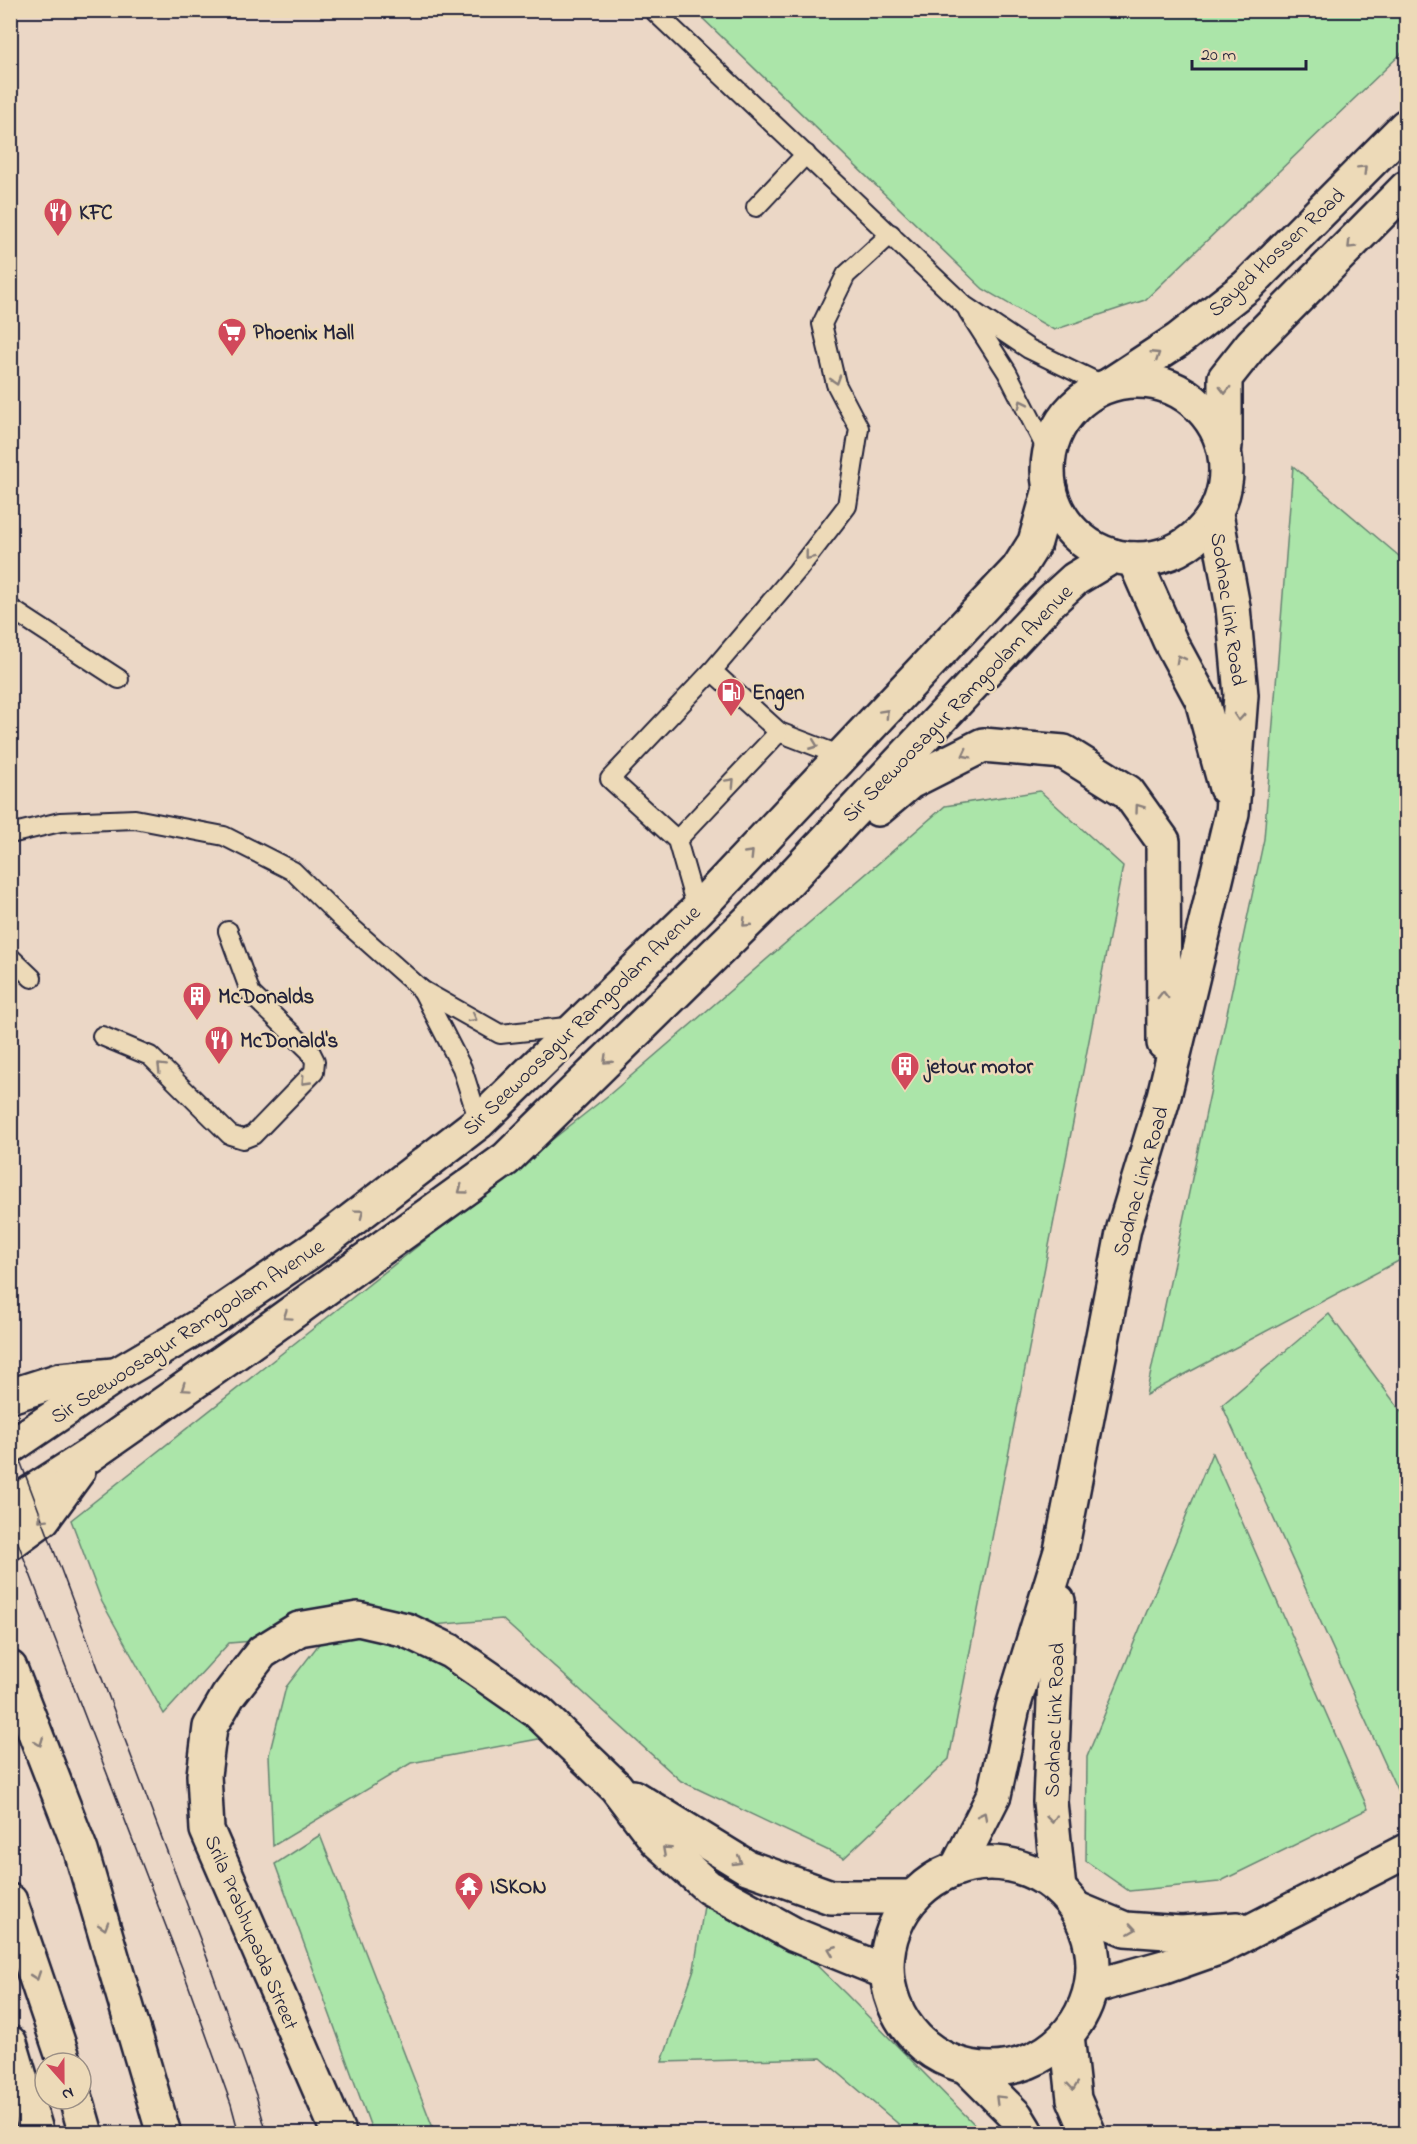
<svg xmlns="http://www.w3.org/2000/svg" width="1417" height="2144" viewBox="0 0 1417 2144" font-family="'Indie Flower',sans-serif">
	<rect width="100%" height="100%" fill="#ebd7c6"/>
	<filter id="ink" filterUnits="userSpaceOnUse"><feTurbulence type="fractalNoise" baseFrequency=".0167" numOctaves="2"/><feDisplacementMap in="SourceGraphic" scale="12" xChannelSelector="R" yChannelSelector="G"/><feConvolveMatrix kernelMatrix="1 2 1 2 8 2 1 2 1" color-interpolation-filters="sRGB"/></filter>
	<g filter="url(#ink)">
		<g fill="#abe5a9" stroke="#668472" stroke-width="1.5">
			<path d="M 695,11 L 1406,11 L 1406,49 L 1145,300 L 1054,330 L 983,289 Z"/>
			<path d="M 1293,466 L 1406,562 L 1406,1257 L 1146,1395 L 1264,839 Z"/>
			<path d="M 1040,791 L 1123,866 L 949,1759 L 844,1858 L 681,1781 L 502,1619 L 340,1633 L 415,1642 L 549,1737 L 411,1763 L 273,1846 L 269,1755 L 286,1687 L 326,1635 L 229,1643 L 164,1714 L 102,1602 L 71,1520 L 610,1094 L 945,806 Z"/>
			<path d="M 1329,1314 L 1406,1418 L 1406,1790 L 1399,1794 L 1222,1405 Z"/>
			<path d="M 1212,1453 L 1368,1809 L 1219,1882 L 1129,1891 L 1086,1861 L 1087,1757 Z"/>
			<path d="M 320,1835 L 435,2133 L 373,2133 L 275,1864 Z"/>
			<path d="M 711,1862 L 846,1994 L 983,2133 L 909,2133 L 821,2058 L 662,2062 L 694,1969 Z"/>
		</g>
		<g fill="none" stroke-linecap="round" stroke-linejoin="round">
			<g stroke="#22223b" stroke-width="22">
				<g id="lane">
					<path d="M 653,10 L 965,306 L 1029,349 L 1107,387"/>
					<path d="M 756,207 L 806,154"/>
					<path d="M 968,311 L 1007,372 L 1050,456"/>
					<path d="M 10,608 L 119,679"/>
					<path d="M 844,757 L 779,732 L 712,671 L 797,571 L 847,506 L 859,428 L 836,384 L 822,324 L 846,275 L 891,234"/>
					<path d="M 10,834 L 60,822 L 135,819 L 224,836 L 293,871 L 343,920 L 422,990 L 500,1034 L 576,1026"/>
					<path d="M 677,840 L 779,732"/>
					<path d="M 697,910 L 677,840 L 610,779 L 712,671"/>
					<path d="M 10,957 L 32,978"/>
					<path d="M 422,990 L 462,1068 L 479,1122"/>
					<path d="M 102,1036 L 150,1056 L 230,1135 L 243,1139 L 253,1135 L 314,1072 L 315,1061 L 310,1051 L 251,994 L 228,931"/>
				</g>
			</g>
			<g stroke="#22223b" stroke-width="38">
				<g id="street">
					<path d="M 633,1797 L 747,1867 L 831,1897 L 912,1897"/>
					<path d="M 1077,1909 L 1125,1929 L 1181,1933 L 1237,1929"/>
					<path d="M 1092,1987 L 1164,1967 L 1218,1948 L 1406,1851"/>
					<path d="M 339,2134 L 207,1830 L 204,1775 L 210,1727 L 228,1696 L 262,1652 L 299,1629 L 358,1619 L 406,1630 L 450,1651 L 538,1712 L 616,1787 L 657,1841 L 708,1887 L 795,1935 L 886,1972"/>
				</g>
			</g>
			<g stroke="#22223b" stroke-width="38">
				<g id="secondary">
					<circle cx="1137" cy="470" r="89"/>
					<path d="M 1111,384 L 1178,340 L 1247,286 L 1406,126"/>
					<path d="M 1225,446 L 1225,378 L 1252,344 L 1406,188"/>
					<path d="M 1134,559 L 1170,641 L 1202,700 L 1226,788"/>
					<path d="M 878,809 L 910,782 L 983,745 L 1064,752 L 1128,792 L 1163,841 L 1164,1043"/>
					<path d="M 10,1396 L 60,1380 L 114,1375"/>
					<path d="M 10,1447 L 118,1374 L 208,1321 L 314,1249 L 479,1122 L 697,910 L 1018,569 L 1035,542 L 1050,489"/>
					<path d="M 10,1506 L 90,1455 L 233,1355 L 506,1159 L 772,898 L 1051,601 L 1075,579 L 1113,556"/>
					<path d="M 10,1543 L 43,1519 L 78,1471"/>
					<path d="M 1058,1601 L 1050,1802 L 1059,1889"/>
					<circle cx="990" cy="1966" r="103"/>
					<path d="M 957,1868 L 994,1795 L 1013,1707 L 1061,1551 L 1124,1228 L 1164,1096 L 1232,813 L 1241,695 L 1233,607 L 1216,514"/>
					<path d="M 10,1901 L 65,2063"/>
					<path d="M 1067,2035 L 1074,2099 L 1089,2134"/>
					<path d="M 10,2043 L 37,2134"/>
					<path d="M 968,2068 L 1016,2116 L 1027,2134"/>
					<path d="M 76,2099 L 86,2134"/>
				</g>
			</g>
			<g stroke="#22223b" stroke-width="38">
				<path id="highway" d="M 10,1668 L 81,1851 L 164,2134"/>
			</g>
			<use href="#lane" stroke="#eddab8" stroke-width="18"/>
			<use href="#street" stroke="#eddab8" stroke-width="33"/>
			<use href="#secondary" stroke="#eddab8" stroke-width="33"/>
			<use href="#highway" stroke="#eddab8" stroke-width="33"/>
			<g stroke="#22223b" stroke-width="1.5">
				<path d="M 10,1434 L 209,1963 L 256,2095 L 267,2134"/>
				<path d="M 10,1522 L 184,1973 L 231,2104 L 239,2134"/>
			</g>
		</g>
		<defs><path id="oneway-chevron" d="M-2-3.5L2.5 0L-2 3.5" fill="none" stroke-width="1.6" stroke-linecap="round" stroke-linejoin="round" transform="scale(1.5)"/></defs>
		<g stroke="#887e7a">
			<use href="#oneway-chevron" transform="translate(1363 169) rotate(-45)"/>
			<use href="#oneway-chevron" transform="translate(1351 245) rotate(135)"/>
			<use href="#oneway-chevron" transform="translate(1156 355) rotate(-33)"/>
			<use href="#oneway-chevron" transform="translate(836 380) rotate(72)"/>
			<use href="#oneway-chevron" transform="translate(1225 390) rotate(90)"/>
			<use href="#oneway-chevron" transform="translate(1022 404) rotate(-116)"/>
			<use href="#oneway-chevron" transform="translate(809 556) rotate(128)"/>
			<use href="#oneway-chevron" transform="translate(1180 659) rotate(-118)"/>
			<use href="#oneway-chevron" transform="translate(885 713) rotate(-47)"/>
			<use href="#oneway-chevron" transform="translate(1239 717) rotate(94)"/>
			<use href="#oneway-chevron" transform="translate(814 745) rotate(21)"/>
			<use href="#oneway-chevron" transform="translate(966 754) rotate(153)"/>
			<use href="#oneway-chevron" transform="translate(731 782) rotate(-47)"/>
			<use href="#oneway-chevron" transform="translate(1139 808) rotate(-126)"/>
			<use href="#oneway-chevron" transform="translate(750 854) rotate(-46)"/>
			<use href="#oneway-chevron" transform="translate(746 923) rotate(136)"/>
			<use href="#oneway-chevron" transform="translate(1163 995) rotate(-90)"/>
			<use href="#oneway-chevron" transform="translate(473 1018) rotate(29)"/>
			<use href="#oneway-chevron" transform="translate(607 1060) rotate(136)"/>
			<use href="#oneway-chevron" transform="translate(161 1067) rotate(-135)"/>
			<use href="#oneway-chevron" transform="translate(305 1081) rotate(134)"/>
			<use href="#oneway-chevron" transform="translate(462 1190) rotate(144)"/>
			<use href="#oneway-chevron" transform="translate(360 1213) rotate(-37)"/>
			<use href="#oneway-chevron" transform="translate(287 1316) rotate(145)"/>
			<use href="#oneway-chevron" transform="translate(185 1388) rotate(145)"/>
			<use href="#oneway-chevron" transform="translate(42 1518) rotate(135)"/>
			<use href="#oneway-chevron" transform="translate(39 1742) rotate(69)"/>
			<use href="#oneway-chevron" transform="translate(983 1816) rotate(-63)"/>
			<use href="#oneway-chevron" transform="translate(1052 1819) rotate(84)"/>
			<use href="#oneway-chevron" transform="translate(666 1850) rotate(-138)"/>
			<use href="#oneway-chevron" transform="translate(738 1861) rotate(31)"/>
			<use href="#oneway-chevron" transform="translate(104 1926) rotate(73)"/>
			<use href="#oneway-chevron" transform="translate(1132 1929) rotate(8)"/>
			<use href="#oneway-chevron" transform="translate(832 1950) rotate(-158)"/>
			<use href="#oneway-chevron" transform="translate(36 1976) rotate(71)"/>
			<use href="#oneway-chevron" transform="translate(1073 2086) rotate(84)"/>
			<use href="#oneway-chevron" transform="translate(999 2099) rotate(-135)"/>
		</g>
	</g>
	<defs>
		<g id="restaurant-pin" transform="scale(1.5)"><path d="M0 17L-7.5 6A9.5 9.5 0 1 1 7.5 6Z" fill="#d1495b" stroke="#eddab8"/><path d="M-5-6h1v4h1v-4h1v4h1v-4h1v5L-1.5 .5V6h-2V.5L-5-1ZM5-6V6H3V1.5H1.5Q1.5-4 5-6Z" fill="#fff"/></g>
		<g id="supermarket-pin" transform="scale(1.5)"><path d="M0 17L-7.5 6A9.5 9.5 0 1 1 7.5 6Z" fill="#d1495b" stroke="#eddab8"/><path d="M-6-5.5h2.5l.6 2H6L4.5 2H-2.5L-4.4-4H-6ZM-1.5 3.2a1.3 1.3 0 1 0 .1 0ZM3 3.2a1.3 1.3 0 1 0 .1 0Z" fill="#fff"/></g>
		<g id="fuel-pin" transform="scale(1.5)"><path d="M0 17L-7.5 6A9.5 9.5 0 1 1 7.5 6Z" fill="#d1495b" stroke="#eddab8"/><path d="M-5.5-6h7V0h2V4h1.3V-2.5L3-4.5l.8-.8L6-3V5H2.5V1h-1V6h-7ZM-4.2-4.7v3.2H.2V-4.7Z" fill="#fff"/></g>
		<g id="building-pin" transform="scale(1.5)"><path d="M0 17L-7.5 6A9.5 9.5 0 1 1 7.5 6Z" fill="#d1495b" stroke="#eddab8"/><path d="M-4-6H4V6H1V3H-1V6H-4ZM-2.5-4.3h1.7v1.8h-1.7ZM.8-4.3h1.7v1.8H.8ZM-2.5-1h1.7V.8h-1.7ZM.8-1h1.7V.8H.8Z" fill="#fff"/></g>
		<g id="temple-pin" transform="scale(1.5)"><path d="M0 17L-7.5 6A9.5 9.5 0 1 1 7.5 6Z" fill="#d1495b" stroke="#eddab8"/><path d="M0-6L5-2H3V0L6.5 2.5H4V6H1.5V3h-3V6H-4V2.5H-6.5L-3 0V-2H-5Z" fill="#fff"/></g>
	</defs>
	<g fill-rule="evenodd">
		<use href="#restaurant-pin" x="58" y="212"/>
		<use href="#supermarket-pin" x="232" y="332"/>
		<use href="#fuel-pin" x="731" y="692"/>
		<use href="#building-pin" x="197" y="996"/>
		<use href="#restaurant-pin" x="219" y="1040"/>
		<use href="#building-pin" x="905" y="1066"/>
		<use href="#temple-pin" x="469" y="1886"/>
	</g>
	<g text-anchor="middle" stroke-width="5" stroke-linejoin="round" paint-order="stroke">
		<g font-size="21" font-weight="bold" fill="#22223b" stroke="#eddab8" text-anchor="start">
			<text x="79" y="219">KFC</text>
			<text x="253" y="339">Phoenix Mall</text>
			<text x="752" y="699">Engen</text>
			<text x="218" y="1003">McDonalds</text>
			<text x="240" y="1047">McDonald's</text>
			<text x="926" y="1073">jetour motor</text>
			<text x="490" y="1893">ISKON</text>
		</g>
		<g font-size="21" fill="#22223b" stroke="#eddab8">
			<text transform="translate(1276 252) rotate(-43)" y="7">Sayed Hossen Road</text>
			<text transform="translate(1229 609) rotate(82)" y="7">Sodnac Link Road</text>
			<text transform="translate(957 703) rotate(-46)" y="7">Sir Seewoosagur Ramgoolam Avenue</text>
			<text transform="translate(581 1020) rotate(-44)" y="7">Sir Seewoosagur Ramgoolam Avenue</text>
			<text transform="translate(1140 1181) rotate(-74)" y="7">Sodnac Link Road</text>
			<text transform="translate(187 1331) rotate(-33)" y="7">Sir Seewoosagur Ramgoolam Avenue</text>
			<text transform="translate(1054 1720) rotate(-88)" y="7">Sodnac Link Road</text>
			<text transform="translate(252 1932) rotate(67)" y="7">Srila Prabhupada Street</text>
		</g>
	</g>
	<rect width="1417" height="2144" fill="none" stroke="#eddab8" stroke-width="36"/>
	<rect x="18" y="18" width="1381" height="2108" fill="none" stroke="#22223b" stroke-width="2" filter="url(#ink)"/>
	<g transform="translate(63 2081) rotate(159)"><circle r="28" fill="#eddab8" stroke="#9c9086" stroke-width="1.5"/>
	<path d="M0-4.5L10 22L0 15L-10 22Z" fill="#d1495b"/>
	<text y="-9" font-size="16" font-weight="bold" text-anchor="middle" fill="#22223b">N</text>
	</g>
	<path d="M1192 60v9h114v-9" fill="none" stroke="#22223b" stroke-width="3"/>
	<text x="1201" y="60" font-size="18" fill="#22223b" stroke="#eddab8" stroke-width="4.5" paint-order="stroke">20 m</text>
</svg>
